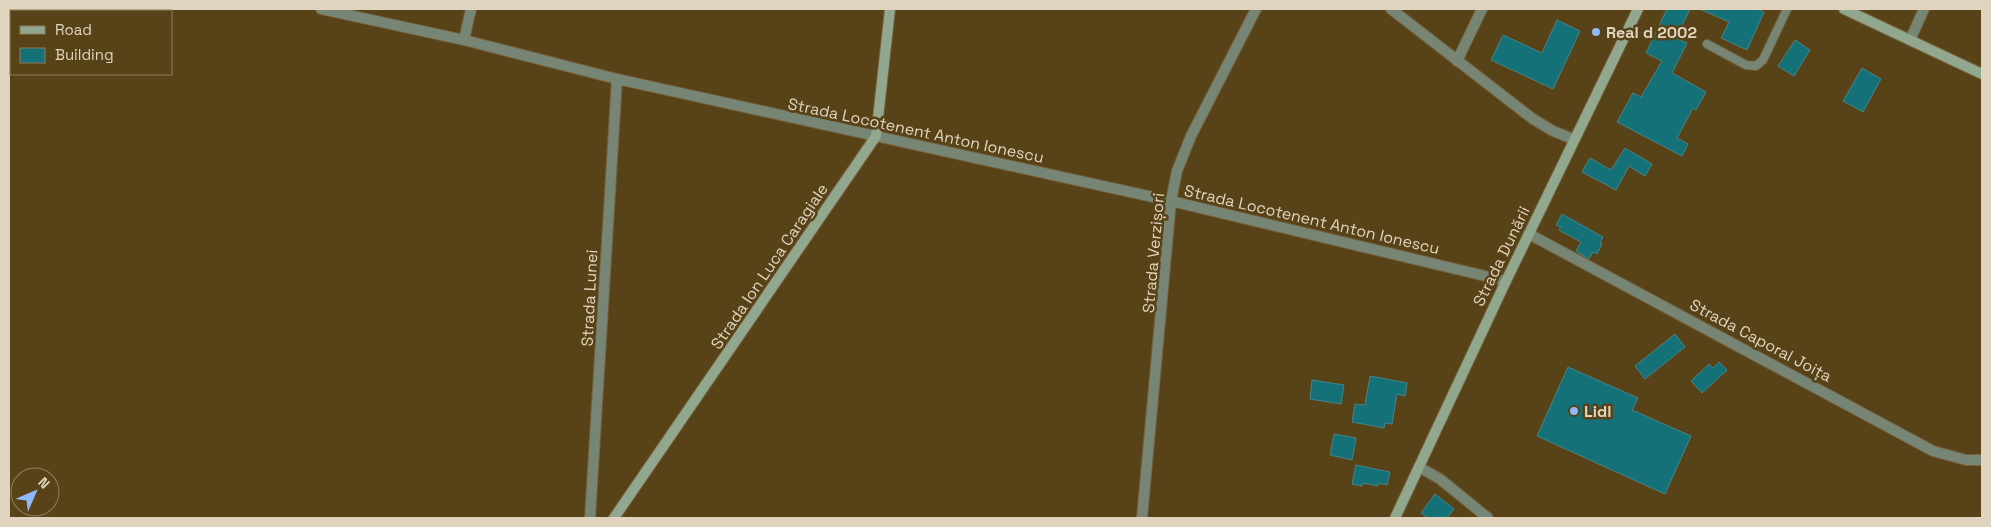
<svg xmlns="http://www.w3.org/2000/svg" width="1991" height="527" viewBox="0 0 1991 527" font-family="'Space Grotesk',sans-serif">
	<rect width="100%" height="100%" fill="#584319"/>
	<g fill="#147177" stroke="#468488">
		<path d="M 1667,9 L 1690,9 L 1676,38 L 1687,43 L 1672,73 L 1706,92 L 1696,110 L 1693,108 L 1677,138 L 1688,144 L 1682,156 L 1617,122 L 1633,93 L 1641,97 L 1662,61 L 1646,53 Z"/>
		<path d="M 1700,9 L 1757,9 L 1764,12 L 1747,50 L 1721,38 L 1729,22 Z"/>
		<path d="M 1557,20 L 1580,31 L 1553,89 L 1491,60 L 1503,35 L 1542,53 Z"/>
		<path d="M 1795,40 L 1810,50 L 1794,76 L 1778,66 Z"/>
		<path d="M 1862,68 L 1881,79 L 1863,112 L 1843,101 Z"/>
		<path d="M 1625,148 L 1652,164 L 1645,176 L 1629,166 L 1616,190 L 1582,172 L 1590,158 L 1611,170 Z"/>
		<path d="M 1562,214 L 1603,237 L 1600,243 L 1602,244 L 1597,254 L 1593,252 L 1589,259 L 1576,251 L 1581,242 L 1559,230 L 1561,227 L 1556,225 Z"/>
		<path d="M 1675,334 L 1685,347 L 1645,379 L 1635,366 Z"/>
		<path d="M 1719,362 L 1727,370 L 1702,393 L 1691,381 L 1709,364 L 1713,368 Z"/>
		<path d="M 1568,367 L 1638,398 L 1632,410 L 1691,436 L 1665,494 L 1537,436 Z"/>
		<path d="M 1370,376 L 1407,383 L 1405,396 L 1397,394 L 1392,424 L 1385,423 L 1384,428 L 1352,422 L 1355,404 L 1365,405 Z"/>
		<path d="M 1312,380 L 1344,385 L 1341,404 L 1310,399 Z"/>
		<path d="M 1334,434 L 1356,438 L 1352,460 L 1330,455 Z"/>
		<path d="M 1356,465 L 1390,472 L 1387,485 L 1378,483 L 1378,486 L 1363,483 L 1362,486 L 1352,484 Z"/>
		<path d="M 1435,494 L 1454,509 L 1447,518 L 1428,518 L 1421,513 Z"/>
	</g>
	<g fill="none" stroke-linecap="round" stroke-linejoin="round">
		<g stroke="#73603a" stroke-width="10">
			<path id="lane" d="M 1707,44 L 1746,65 L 1756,66 L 1763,60 L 1787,9"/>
		</g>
		<g stroke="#73603a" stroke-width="12">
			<g id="street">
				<path d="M 321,9 L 464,40 L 617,79 L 1171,201 L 1506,281"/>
				<path d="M 1391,9 L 1533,119 L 1553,131 L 1573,139"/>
				<path d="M 464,40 L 471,9"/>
				<path d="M 1910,40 L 1924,9"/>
				<path d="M 1457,61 L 1482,9"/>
				<path d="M 1529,234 L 1933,451 L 1966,460 L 1982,460"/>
				<path d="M 1419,467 L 1440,479 L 1488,518"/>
				<path d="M 590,518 L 617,79"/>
				<path d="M 1142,518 L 1171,201 L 1177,171 L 1191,136 L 1256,9"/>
			</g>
		</g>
		<g stroke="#73603a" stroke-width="12">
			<g id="secondary">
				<path d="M 1844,9 L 1982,74"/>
				<path d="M 614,518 L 876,136 L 890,9"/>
				<path d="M 1395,518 L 1506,281 L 1638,9"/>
			</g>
		</g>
		<use href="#lane" stroke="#778575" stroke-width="8"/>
		<use href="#street" stroke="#778575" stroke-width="10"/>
		<use href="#secondary" stroke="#91a78e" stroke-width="10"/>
	</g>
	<g fill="#91b8fd" stroke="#584319" stroke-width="2">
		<circle cx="1596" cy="32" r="5"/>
		<circle cx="1574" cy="411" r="5"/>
	</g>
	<g text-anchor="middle" stroke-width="5" stroke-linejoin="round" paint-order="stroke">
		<g font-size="16" font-weight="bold" fill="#e0d4be" stroke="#584319" text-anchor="start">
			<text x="1606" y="38">Real d 2002</text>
			<text x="1584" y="417">Lidl</text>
		</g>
		<g font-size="16" fill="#e0d4be" stroke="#584319">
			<text transform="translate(916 130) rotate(12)" y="6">Strada Locotenent Anton Ionescu</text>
			<text transform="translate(1312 219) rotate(13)" y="6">Strada Locotenent Anton Ionescu</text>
			<text transform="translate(1153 253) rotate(-85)" y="6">Strada Verzișori</text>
			<text transform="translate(1501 256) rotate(-64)" y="6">Strada Dunării</text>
			<text transform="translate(769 266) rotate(-56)" y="6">Strada Ion Luca Caragiale</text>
			<text transform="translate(589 298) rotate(-87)" y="6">Strada Lunei</text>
			<text transform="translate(1761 340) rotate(28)" y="6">Strada Caporal Joița</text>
		</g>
	</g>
	<rect width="1991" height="527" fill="none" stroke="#e0d4be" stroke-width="20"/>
	<rect x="10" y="10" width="162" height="65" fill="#584319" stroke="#8e7d5b"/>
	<rect x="20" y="26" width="25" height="8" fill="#91a78e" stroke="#8e7d5b"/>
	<text x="55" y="35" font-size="15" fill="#e0d4be">Road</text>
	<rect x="20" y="48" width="25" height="15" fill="#147177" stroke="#8e7d5b"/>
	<text x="55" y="60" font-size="15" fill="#e0d4be">Building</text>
	<g transform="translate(35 492) rotate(45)"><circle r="24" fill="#584319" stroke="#8e7d5b"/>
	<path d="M0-4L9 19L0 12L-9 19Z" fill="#91b8fd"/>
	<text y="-8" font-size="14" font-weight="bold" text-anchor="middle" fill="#e0d4be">N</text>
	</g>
</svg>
